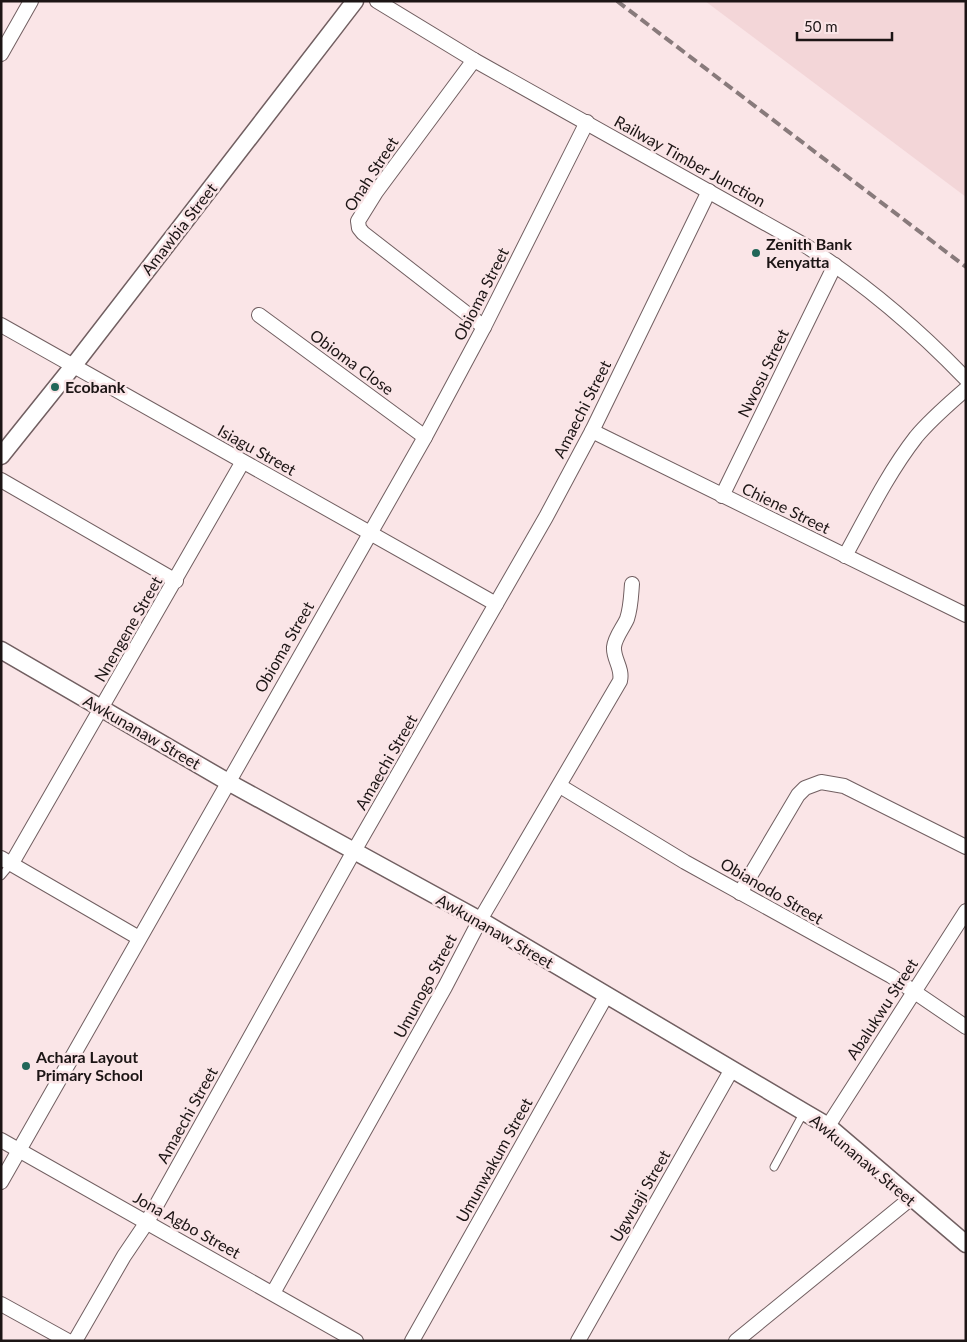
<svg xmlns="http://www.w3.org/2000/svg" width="967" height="1342" viewBox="0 0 967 1342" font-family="Lato,sans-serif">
	<rect width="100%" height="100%" fill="#fae5e7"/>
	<path fill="#f3d6d8" d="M 705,1 L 966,1 L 966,197 Z"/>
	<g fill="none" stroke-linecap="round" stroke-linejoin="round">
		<g stroke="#715f61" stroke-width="9">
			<g id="service">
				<path d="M 1,876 L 12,863"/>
				<path d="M 774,1167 L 804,1112"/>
			</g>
		</g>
		<g stroke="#715f61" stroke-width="16">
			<g id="minor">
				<path d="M 377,1 L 474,60 L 806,246 C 864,283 918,329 966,379"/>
				<path d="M 1,54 L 31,1"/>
				<path d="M 474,60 L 376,192 L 358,221 L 359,228 L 363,233 L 484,327"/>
				<path d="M 259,315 L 425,437"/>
				<path d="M 1,325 L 496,604"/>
				<path d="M 592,431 L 966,615"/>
				<path d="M 1,480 L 176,581"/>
				<path d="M 722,496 L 835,265"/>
				<path d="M 845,556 C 867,516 888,473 916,437 C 931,419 949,404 966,389"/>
				<path d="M 560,786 L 685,862 L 891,976 L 966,1027"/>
				<path d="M 1,858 L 139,938"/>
				<path d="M 12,863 L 242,463"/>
				<path d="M 740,893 L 798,795 L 805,788 L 821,782 L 844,786 L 966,847"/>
				<path d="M 828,1126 L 966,911"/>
				<path d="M 1,1140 L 356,1341"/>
				<path d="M 1,1182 L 425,437 L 484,327 L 587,122"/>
				<path d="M 273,1293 L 445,987 L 480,920 L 620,681 C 623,668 613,659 614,647 C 615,637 623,628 627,619 C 631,607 631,596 632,584"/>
				<path d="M 1,1304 L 68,1341"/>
				<path d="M 75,1341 L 124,1256 L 147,1222 L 354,851 L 546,517 L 592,431 L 709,191"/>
				<path d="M 412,1341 L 606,996"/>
				<path d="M 578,1341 L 732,1069"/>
				<path d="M 736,1341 L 910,1199"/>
			</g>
		</g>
		<g stroke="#715f61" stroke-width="19">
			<g id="tertiary">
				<path d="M 1,456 L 74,365 L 355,1"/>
				<path d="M 1,650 L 228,782 L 480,920 L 804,1112 L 828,1126 L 966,1244"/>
			</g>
		</g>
		<use href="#service" stroke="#fff" stroke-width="7"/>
		<use href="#minor" stroke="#fff" stroke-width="14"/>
		<use href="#tertiary" stroke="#fff" stroke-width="16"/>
		<path stroke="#887a7b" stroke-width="4" stroke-dasharray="10 5" stroke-linecap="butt" d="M 617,1 L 966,267"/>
	</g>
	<g fill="#216658" stroke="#fae5e7" stroke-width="2">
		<circle cx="756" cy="253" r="5"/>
		<circle cx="55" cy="387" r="5"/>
		<circle cx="26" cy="1066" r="5"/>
	</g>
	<g text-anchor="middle" stroke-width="5" stroke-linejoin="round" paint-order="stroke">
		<g font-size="16" fill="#1c1515" stroke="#fae5e7">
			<text transform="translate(690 161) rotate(29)" y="6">Railway Timber Junction</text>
			<text transform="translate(371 174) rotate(-57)" y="6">Onah Street</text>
			<text transform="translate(179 229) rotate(-52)" y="6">Amawbia Street</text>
			<text transform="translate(481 294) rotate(-63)" y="6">Obioma Street</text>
			<text transform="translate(352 362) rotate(36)" y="6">Obioma Close</text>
			<text transform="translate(763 373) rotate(-64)" y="6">Nwosu Street</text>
			<text transform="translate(582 409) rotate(-63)" y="6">Amaechi Street</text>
			<text transform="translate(257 450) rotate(29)" y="6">Isiagu Street</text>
			<text transform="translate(786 508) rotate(26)" y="6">Chiene Street</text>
			<text transform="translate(128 629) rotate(-60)" y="6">Nnengene Street</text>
			<text transform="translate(284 647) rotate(-60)" y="6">Obioma Street</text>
			<text transform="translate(142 732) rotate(30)" y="6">Awkunanaw Street</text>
			<text transform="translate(386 762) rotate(-60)" y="6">Amaechi Street</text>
			<text transform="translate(772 891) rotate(30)" y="6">Obianodo Street</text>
			<text transform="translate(495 931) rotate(30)" y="6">Awkunanaw Street</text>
			<text transform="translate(425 986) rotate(-62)" y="6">Umunogo Street</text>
			<text transform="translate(882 1009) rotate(-57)" y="6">Abalukwu Street</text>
			<text transform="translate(187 1115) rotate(-61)" y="6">Amaechi Street</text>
			<text transform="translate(494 1160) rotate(-61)" y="6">Umunwakum Street</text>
			<text transform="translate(863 1160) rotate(40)" y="6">Awkunanaw Street</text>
			<text transform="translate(640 1196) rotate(-60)" y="6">Ugwuaji Street</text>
			<text transform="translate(187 1225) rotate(29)" y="6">Jona Agbo Street</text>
		</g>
		<g font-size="16" font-weight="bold" fill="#1c1515" stroke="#fae5e7" text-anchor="start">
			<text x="766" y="250">Zenith Bank<tspan x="766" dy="18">Kenyatta</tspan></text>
			<text x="65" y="393">Ecobank</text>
			<text x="36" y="1063">Achara Layout<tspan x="36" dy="18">Primary School</tspan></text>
		</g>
	</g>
	<rect width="967" height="1342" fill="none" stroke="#1c1515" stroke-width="5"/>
	<path d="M797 32v8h95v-8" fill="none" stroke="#1c1515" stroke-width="2.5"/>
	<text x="804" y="32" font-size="15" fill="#1c1515" stroke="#fae5e7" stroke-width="4" paint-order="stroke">50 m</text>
</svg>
